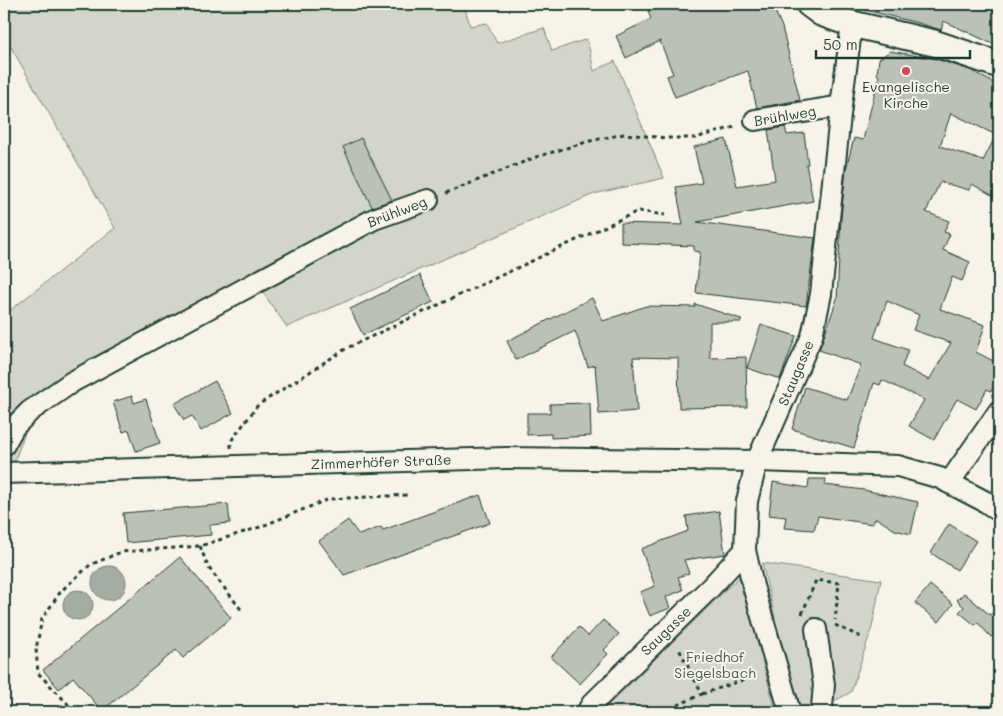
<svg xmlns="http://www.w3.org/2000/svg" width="1003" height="716" viewBox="0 0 1003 716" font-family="Mali,sans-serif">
	<rect width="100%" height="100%" fill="#f7f3e8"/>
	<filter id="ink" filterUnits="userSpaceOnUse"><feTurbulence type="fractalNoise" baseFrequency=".02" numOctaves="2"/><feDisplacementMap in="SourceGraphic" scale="10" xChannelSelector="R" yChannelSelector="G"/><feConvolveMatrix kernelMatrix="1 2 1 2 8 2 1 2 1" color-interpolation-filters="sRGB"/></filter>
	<g filter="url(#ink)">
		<g fill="#d3d5ca" stroke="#79897f">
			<path d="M 4,4 L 464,4 L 470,26 L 487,23 L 497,43 L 544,28 L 552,51 L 587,39 L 594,71 L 615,61 L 664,178 L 594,194 L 287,327 L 252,277 L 177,329 L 29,422 L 12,468 L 4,468 L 4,315 L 115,228 L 4,35 Z"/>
			<path d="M 762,563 L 881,580 L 872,627 L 851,692 C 834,701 817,712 797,712 Z"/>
			<path d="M 741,575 L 754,629 L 776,712 L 601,712 Z"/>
		</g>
		<g fill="#a4ada3" stroke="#6f8077">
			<circle cx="109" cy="583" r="17"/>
			<circle cx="78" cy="605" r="15"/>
		</g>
		<g fill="#bbc1b6" stroke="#1f3d34" fill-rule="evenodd">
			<path d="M 667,4 L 772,4 L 782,27 L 800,100 L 757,108 L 748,71 L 675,97 L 667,76 L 673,74 L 660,41 L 626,58 L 616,36 L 651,19 L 648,11 Z"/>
			<path d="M 866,4 L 999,4 L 999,47 L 944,21 L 941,30 L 918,23 L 865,10 Z"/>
			<path d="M 890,51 L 936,59 L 970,70 L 999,86 L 999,199 L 972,184 L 969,190 L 940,182 L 926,212 L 949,221 L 944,232 L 950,234 L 943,250 L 970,262 L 962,281 L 952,277 L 940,309 L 985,325 L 976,352 L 999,364 L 999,376 L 991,391 L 987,389 L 976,409 L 957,399 L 934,440 L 909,426 L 924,400 L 882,380 L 880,385 L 874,383 L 854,448 L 792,429 L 805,387 L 847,400 L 861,365 L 819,350 L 837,299 L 841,217 L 846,169 L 854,138 L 863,140 L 879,76 L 877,74 L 879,59 ZM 951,113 L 996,135 L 983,161 L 940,146 ZM 887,301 L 919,315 L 913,330 L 951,343 L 929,380 L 902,366 L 908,350 L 874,338 Z"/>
			<path d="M 785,127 L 787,135 L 804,133 L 808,164 L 806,164 L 813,201 L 697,222 L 815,238 L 806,306 L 696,293 L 700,252 L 694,251 L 694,246 L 621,243 L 621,223 L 683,225 L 676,187 L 702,183 L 694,147 L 726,139 L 737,186 L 775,180 L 768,130 Z"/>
			<path d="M 361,138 L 392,200 L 372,207 L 343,147 Z"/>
			<path d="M 420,275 L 433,302 L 363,335 L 350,309 Z"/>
			<path d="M 592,298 L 603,321 L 646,306 L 695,307 L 695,304 L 741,319 L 741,322 L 710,322 L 710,358 L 746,357 L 747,407 L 679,408 L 678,358 L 633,357 L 637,411 L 599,414 L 595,365 L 588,367 L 575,331 L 516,360 L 507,341 Z"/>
			<path d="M 761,325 L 796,336 L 780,379 L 747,368 Z"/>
			<path d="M 215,381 L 233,413 L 201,431 L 192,416 L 184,420 L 174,404 Z"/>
			<path d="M 132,396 L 134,403 L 146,399 L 160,443 L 136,451 L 129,430 L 123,432 L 113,402 Z"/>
			<path d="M 590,403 L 591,436 L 551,438 L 551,434 L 527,435 L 527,413 L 550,413 L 550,404 Z"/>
			<path d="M 809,479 L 826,479 L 825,485 L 864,490 L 918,502 L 911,534 L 895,530 L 876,518 L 872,524 L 818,516 L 814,530 L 784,528 L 786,517 L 769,515 L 773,482 L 808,488 Z"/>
			<path d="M 480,495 L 490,523 L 344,575 L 319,541 L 348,520 L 359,535 L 381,527 L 383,530 Z"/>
			<path d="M 228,504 L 230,523 L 210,525 L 211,535 L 126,543 L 123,513 Z"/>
			<path d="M 719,511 L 725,554 L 684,560 L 689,573 L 678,577 L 683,590 L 666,597 L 670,608 L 650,616 L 640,592 L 655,586 L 641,549 L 688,531 L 686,516 Z"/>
			<path d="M 949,524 L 976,541 L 957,570 L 931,553 Z"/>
			<path d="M 180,557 L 231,618 L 183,658 L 176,650 L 102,711 L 73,677 L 59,689 L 43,670 Z"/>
			<path d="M 930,585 L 953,604 L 939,622 L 915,603 Z"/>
			<path d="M 964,593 L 990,615 L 999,607 L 999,630 L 991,637 L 978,623 L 975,625 L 959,612 L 964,607 L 957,600 Z"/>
			<path d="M 603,620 L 619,634 L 604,650 L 608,654 L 580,684 L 551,657 L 579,627 L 588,636 Z"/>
		</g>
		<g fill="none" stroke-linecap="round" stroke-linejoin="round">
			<g stroke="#1f3d34" stroke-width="24">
				<g id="minor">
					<path d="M 755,120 L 841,106"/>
					<path d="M 4,445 L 14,427 L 30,411 L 72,382 L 374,219 L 428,200"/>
					<path d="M 4,473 L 506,458 L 760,461 L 898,466 L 940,478 L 986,502 L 999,511"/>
					<path d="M 949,483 L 999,411"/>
					<path d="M 816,629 L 824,685 L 822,707 L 824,712"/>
					<path d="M 587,712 L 592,704 L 711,587 L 745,550"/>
					<path d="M 790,712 L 753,586 L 745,550 L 747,501 L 757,461 L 812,336 L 821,294 L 841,106 L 852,24"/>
				</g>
			</g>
			<g stroke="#1f3d34" stroke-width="29">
				<path id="major" d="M 809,4 L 821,13 L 852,24 L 934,43 L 999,65"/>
			</g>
			<g stroke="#1f3d34" stroke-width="3" stroke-dasharray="4 4" stroke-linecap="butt">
				<path d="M 446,193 L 536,157 L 590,141 L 624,134 L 667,138 L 695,138 L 738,126"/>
				<path d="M 231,448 L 231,441 L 258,405 L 347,348 L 638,211 L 665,215"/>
				<path d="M 200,546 L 208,567 L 243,612"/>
				<path d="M 802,614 L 816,580 L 839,583 L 835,620"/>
				<path d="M 835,625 L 861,637"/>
				<path d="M 702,694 L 749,678"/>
				<path d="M 73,712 L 67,703 L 38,673 L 36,649 L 42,619 L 61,591 L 90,565 L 121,552 L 200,546 L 260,527 L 329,499 L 408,495"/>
				<path d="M 663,712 L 702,694 L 678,647"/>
			</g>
			<use href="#minor" stroke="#f7f3e8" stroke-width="20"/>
			<use href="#major" stroke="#f7f3e8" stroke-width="25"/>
		</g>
	</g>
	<circle fill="#d1495b" stroke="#f7f3e8" stroke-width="2" cx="906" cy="71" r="5"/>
	<g text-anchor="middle" stroke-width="4" stroke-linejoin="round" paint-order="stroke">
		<g font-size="14" fill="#1f3d34" stroke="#f7f3e8">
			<text x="906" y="92">Evangelische<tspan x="906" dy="16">Kirche</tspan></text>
		</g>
		<g font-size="14" fill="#1f3d34" stroke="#f7f3e8">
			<text transform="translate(785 116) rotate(-10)" y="5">Brühlweg</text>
			<text transform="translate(397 212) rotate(-21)" y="5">Brühlweg</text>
			<text transform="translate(796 373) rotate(-67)" y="5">Staugasse</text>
			<text transform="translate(381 462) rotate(-2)" y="5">Zimmerhöfer Straße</text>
			<text transform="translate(666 631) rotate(-44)" y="5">Saugasse</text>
		</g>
		<g font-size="14" fill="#435b52" stroke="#f7f3e8">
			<text x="715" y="662">Friedhof<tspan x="715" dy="16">Siegelsbach</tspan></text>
		</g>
	</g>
	<rect width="1003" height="716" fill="none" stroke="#f7f3e8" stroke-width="20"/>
	<rect x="10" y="10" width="983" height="696" fill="none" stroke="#1f3d34" stroke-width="2" filter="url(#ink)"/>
	<path d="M816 50v8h154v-8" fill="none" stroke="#1f3d34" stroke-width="2.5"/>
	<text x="823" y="50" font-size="15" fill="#1f3d34" stroke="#f7f3e8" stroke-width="4" paint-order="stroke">50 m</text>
</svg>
